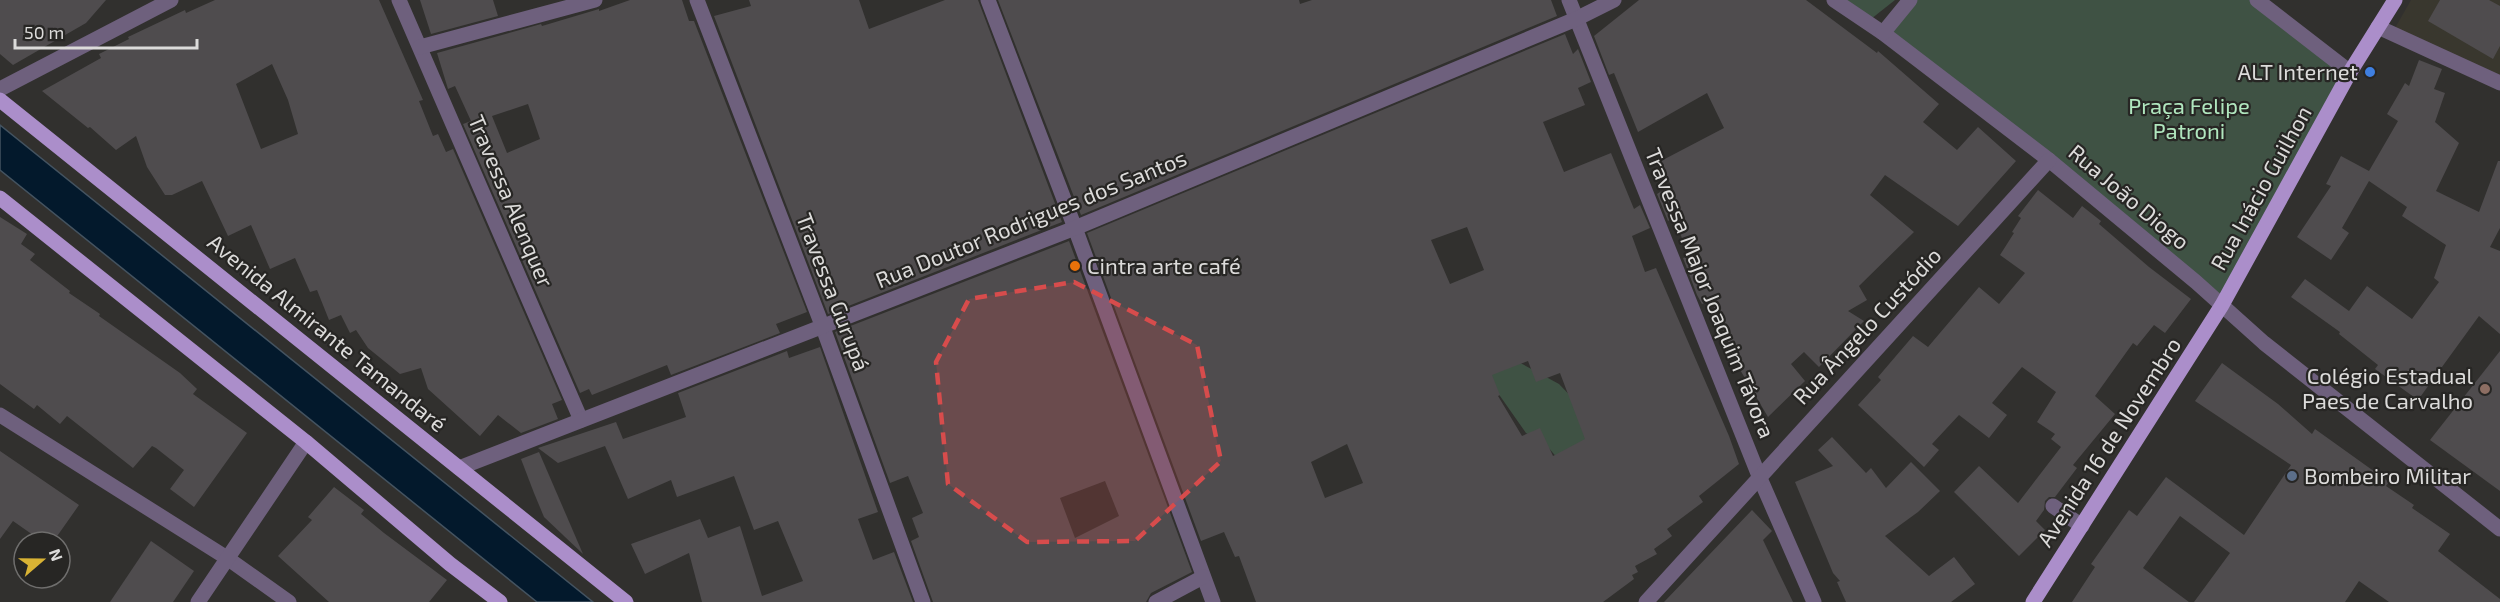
<svg xmlns="http://www.w3.org/2000/svg" width="2500" height="602" viewBox="0 0 2500 602" font-family="'Exo 2',sans-serif">
	<rect width="100%" height="100%" fill="#31302e"/>
	<path fill="#39372e" d="M 2411,0 L 2500,0 L 2500,80 L 2395,28 Z"/>
	<g fill="#3f5244">
		<path d="M 1844,0 L 1895,0 L 1871,19 Z"/>
		<path d="M 1913,0 L 2253,0 L 2350,72 L 2222,298 L 1887,32 Z"/>
		<path d="M 1513,359 L 1559,384 L 1583,409 L 1593,442 L 1559,460 L 1547,446 L 1526,433 L 1493,386 L 1465,360 Z"/>
	</g>
	<path fill="#03192c" stroke="#445360" stroke-width="1.5" d="M 0,125 L 593,602 L 537,602 L 0,170 Z"/>
	<g fill="#4f4c4e" fill-rule="evenodd">
		<path d="M 0,0 L 106,0 L 86,23 L 13,65 L 0,54 Z"/>
		<path d="M 215,0 L 379,0 L 423,100 L 419,101 L 433,136 L 438,134 L 446,152 L 453,149 L 562,400 L 552,404 L 558,419 L 521,433 L 498,415 L 480,436 L 428,389 L 421,368 L 400,374 L 368,348 L 356,330 L 350,333 L 341,315 L 329,320 L 317,290 L 310,292 L 295,258 L 270,269 L 251,225 L 228,236 L 202,181 L 172,195 L 165,195 L 147,167 L 136,136 L 116,150 L 90,127 L 88,128 L 42,91 L 101,58 L 99,54 L 129,39 L 128,37 L 185,10 L 186,13 ZM 272,64 L 288,100 L 298,134 L 261,149 L 236,84 Z"/>
		<path d="M 420,0 L 493,0 L 498,16 L 431,34 Z"/>
		<path d="M 630,0 L 682,0 L 689,21 L 694,21 L 807,312 L 776,324 L 780,333 L 671,375 L 667,365 L 592,395 L 589,389 L 580,393 L 463,124 L 471,121 L 455,86 L 448,89 L 437,53 L 541,24 L 542,26 L 599,9 L 599,11 ZM 528,104 L 540,139 L 507,153 L 492,116 Z"/>
		<path d="M 749,0 L 859,0 L 869,29 L 945,0 L 978,0 L 1062,222 L 828,314 L 714,16 L 751,6 Z"/>
		<path d="M 998,0 L 1299,0 L 1300,4 L 1312,0 L 1551,0 L 1557,16 L 1081,215 Z"/>
		<path d="M 1639,0 L 1806,0 L 1877,53 L 1878,51 L 1939,104 L 1923,122 L 1957,150 L 1978,127 L 2016,161 L 1958,226 L 1885,175 L 1870,195 L 1914,232 L 1859,286 L 1867,300 L 1848,311 L 1864,321 L 1819,367 L 1804,352 L 1791,364 L 1805,381 L 1768,417 L 1739,368 L 1711,300 L 1702,304 L 1697,295 L 1683,258 L 1689,256 L 1674,218 L 1668,221 L 1657,194 L 1671,185 L 1659,162 L 1724,128 L 1707,93 L 1638,132 L 1614,73 L 1609,75 L 1594,36 Z"/>
		<path d="M 2440,0 L 2489,0 L 2500,6 L 2500,46 L 2493,59 L 2428,21 Z"/>
		<path d="M 1565,34 L 1573,54 L 1578,49 L 1591,82 L 1578,88 L 1585,105 L 1543,122 L 1564,172 L 1611,153 L 1634,209 L 1640,205 L 1650,228 L 1632,236 L 1645,272 L 1656,268 L 1729,436 L 1739,464 L 1699,496 L 1703,502 L 1667,529 L 1672,536 L 1654,549 L 1657,554 L 1635,566 L 1638,572 L 1632,575 L 1634,579 L 1603,602 L 1256,602 L 1239,556 L 1235,557 L 1224,532 L 1201,541 L 1087,233 ZM 1467,227 L 1484,270 L 1450,284 L 1431,240 ZM 1528,361 L 1536,382 L 1560,373 L 1585,439 L 1553,456 L 1540,428 L 1522,436 L 1498,396 L 1500,395 L 1492,375 ZM 1347,444 L 1363,483 L 1325,498 L 1311,462 Z"/>
		<path d="M 2419,60 L 2442,69 L 2434,89 L 2445,93 L 2435,122 L 2459,143 L 2436,191 L 2479,212 L 2498,161 L 2500,161 L 2500,228 L 2490,247 L 2500,251 L 2500,334 L 2479,316 L 2418,400 L 2375,369 L 2378,365 L 2339,334 L 2340,332 L 2291,297 L 2305,279 L 2349,311 L 2367,286 L 2412,319 L 2439,282 L 2434,278 L 2446,245 L 2402,216 L 2407,207 L 2369,181 L 2342,228 L 2349,233 L 2331,260 L 2297,237 L 2331,186 L 2326,184 L 2341,156 L 2369,171 L 2398,121 L 2387,114 L 2405,83 L 2409,86 Z"/>
		<path d="M 2038,190 L 2073,218 L 2082,206 L 2101,221 L 2099,224 L 2149,267 L 2191,299 L 2165,333 L 2154,325 L 2137,346 L 2133,343 L 2095,396 L 2115,414 L 2073,465 L 2077,468 L 2055,497 L 2049,497 L 2045,501 L 2044,510 L 2036,521 L 2045,530 L 2019,556 L 1954,492 L 1979,466 L 2018,503 L 2061,447 L 2051,439 L 2055,434 L 2037,422 L 2056,392 L 2022,367 L 1992,403 L 2007,415 L 1989,438 L 1959,415 L 1932,444 L 1939,450 L 1924,467 L 1858,405 L 1881,380 L 1878,377 L 1913,336 L 1928,347 L 1979,287 L 1999,304 L 2025,273 L 2000,255 L 2014,233 L 2012,232 L 2021,218 L 2018,216 Z"/>
		<path d="M 0,217 L 27,234 L 21,244 L 35,254 L 30,260 L 70,291 L 69,293 L 100,314 L 99,316 L 180,373 L 197,389 L 193,394 L 247,433 L 194,507 L 170,489 L 184,470 L 156,448 L 152,446 L 133,468 L 67,416 L 60,424 L 37,405 L 34,409 L 0,384 Z"/>
		<path d="M 1069,241 L 1192,572 L 1151,593 L 1146,602 L 933,602 L 911,541 L 919,537 L 912,518 L 923,513 L 908,476 L 890,483 L 835,332 ZM 1105,481 L 1119,516 L 1075,538 L 1060,498 Z"/>
		<path d="M 820,347 L 878,512 L 858,519 L 873,560 L 894,552 L 913,602 L 702,602 L 689,553 L 645,574 L 631,544 L 700,519 L 708,538 L 740,526 L 762,596 L 803,581 L 778,521 L 754,530 L 734,476 L 677,497 L 671,480 L 628,499 L 605,446 L 558,463 L 538,448 L 616,422 L 623,439 L 686,417 L 678,393 L 787,351 L 789,358 Z"/>
		<path d="M 2500,351 L 2500,491 L 2430,440 Z"/>
		<path d="M 2222,363 L 2278,404 L 2312,434 L 2315,429 L 2389,482 L 2386,486 L 2414,505 L 2412,508 L 2450,534 L 2438,551 L 2500,599 L 2500,602 L 2389,602 L 2359,581 L 2345,602 L 2194,602 L 2230,553 L 2180,516 L 2143,568 L 2189,602 L 2072,602 L 2095,567 L 2091,564 L 2129,510 L 2137,516 L 2166,477 L 2244,535 L 2291,465 L 2195,401 Z"/>
		<path d="M 1832,437 L 1866,473 L 1871,468 L 1886,488 L 1911,462 L 1940,491 L 1918,512 L 1885,536 L 1929,576 L 1954,557 L 1975,584 L 1951,602 L 1846,602 L 1837,582 L 1840,581 L 1833,573 L 1795,482 L 1833,466 L 1818,450 Z"/>
		<path d="M 0,451 L 79,505 L 53,542 L 43,542 L 13,521 L 0,539 Z"/>
		<path d="M 539,452 L 583,554 L 544,517 L 534,493 L 521,459 Z"/>
		<path d="M 334,487 L 364,510 L 361,514 L 384,533 L 447,580 L 429,602 L 329,602 L 278,556 L 312,520 L 308,517 Z"/>
		<path d="M 1752,510 L 1772,531 L 1763,540 L 1793,602 L 1664,602 Z"/>
		<path d="M 151,541 L 194,571 L 173,602 L 110,602 Z"/>
	</g>
	<g fill="none" stroke-linecap="round" stroke-linejoin="round">
		<g stroke="#6e607d" stroke-width="15">
			<path d="M 399,0 L 581,420"/>
			<path d="M 697,0 L 822,325 L 923,602"/>
			<path d="M 988,0 L 1075,228 L 1213,602"/>
			<path d="M 1569,0 L 1759,476 L 1814,602"/>
			<path d="M 1834,0 L 1883,33 L 2049,160 L 2196,282 L 2264,343 L 2500,529"/>
			<path d="M 2257,0 L 2350,72"/>
			<path d="M 2378,27 L 2500,83"/>
			<path d="M 1883,33 L 1910,0"/>
			<path d="M 420,47 L 595,0"/>
			<path d="M 0,89 L 171,0"/>
			<path d="M 0,415 L 227,558 L 289,602"/>
			<path d="M 459,468 L 1075,228 L 1576,19 L 1614,0"/>
			<path d="M 2053,506 L 2082,526"/>
			<path d="M 198,602 L 306,442"/>
			<path d="M 1156,602 L 1203,577"/>
			<path d="M 1646,602 L 2049,160"/>
		</g>
		<g stroke="#ab8eca" stroke-width="15">
			<path d="M 0,100 L 626,602"/>
			<path d="M 0,198 L 306,442 L 450,564 L 500,602"/>
			<path d="M 2033,602 L 2222,305 L 2350,72 L 2395,0"/>
		</g>
	</g>
	<path fill="#d74c4c" fill-opacity="0.2" stroke="#d74c4c" stroke-width="4.5" stroke-dasharray="12 8" stroke-linejoin="round" d="M 1074,282 L 1197,345 L 1221,461 L 1135,541 L 1027,542 L 948,484 L 936,362 L 969,299 Z"/>
	<circle fill="#3f7fe0" stroke="#272624" stroke-width="2" cx="2370" cy="72" r="6"/>
	<circle fill="#e8710a" stroke="#272624" stroke-width="2" cx="1075" cy="266" r="6"/>
	<circle fill="#8d6e63" stroke="#272624" stroke-width="2" cx="2485" cy="389" r="6"/>
	<circle fill="#5c6f8a" stroke="#272624" stroke-width="2" cx="2292" cy="476" r="6"/>
	<g text-anchor="middle" stroke-width="4.5" stroke-linejoin="round" paint-order="stroke">
		<g font-size="22" fill="#dcdbda" stroke="#272624" text-anchor="end">
			<text x="2358" y="80">ALT Internet</text>
			<text x="1087" y="274" text-anchor="start">Cintra arte café</text>
			<text x="2473" y="384">Colégio Estadual<tspan x="2473" dy="25">Paes de Carvalho</tspan></text>
			<text x="2304" y="484" text-anchor="start">Bombeiro Militar</text>
		</g>
		<g font-size="22" fill="#b0e6be" stroke="#272624">
			<text x="2189" y="114">Praça Felipe<tspan x="2189" dy="25">Patroni</tspan></text>
		</g>
		<g font-size="22" fill="#dcdbda" stroke="#272624">
			<text transform="translate(2261 188) rotate(-61)" y="8">Rua Inácio Guilhon</text>
			<text transform="translate(2129 197) rotate(40)" y="8">Rua João Diogo</text>
			<text transform="translate(511 201) rotate(67)" y="8">Travessa Alenquer</text>
			<text transform="translate(1031 219) rotate(-22)" y="8">Rua Doutor Rodrigues dos Santos</text>
			<text transform="translate(833 292) rotate(69)" y="8">Travessa Gurupá</text>
			<text transform="translate(1710 293) rotate(68)" y="8">Travessa Major Joaquim Távora</text>
			<text transform="translate(1867 326) rotate(-47)" y="8">Rua Ângelo Custódio</text>
			<text transform="translate(327 333) rotate(39)" y="8">Avenida Almirante Tamandaré</text>
			<text transform="translate(2109 442) rotate(-57)" y="8">Avenida 16 de Novembro</text>
		</g>
	</g>
	<g transform="translate(42 560) rotate(70)"><circle r="28" fill="#272624" stroke="#6f6e6d" stroke-width="1.5"/>
	<path d="M0-4.5L10 22L0 15L-10 22Z" fill="#d9b334"/>
	<text y="-9" font-size="16" font-weight="bold" text-anchor="middle" fill="#dcdbda">N</text>
	</g>
	<path d="M15 39v9h182v-9" fill="none" stroke="#dcdbda" stroke-width="3"/>
	<text x="24" y="39" font-size="18" fill="#dcdbda" stroke="#272624" stroke-width="4.5" paint-order="stroke">50 m</text>
</svg>
